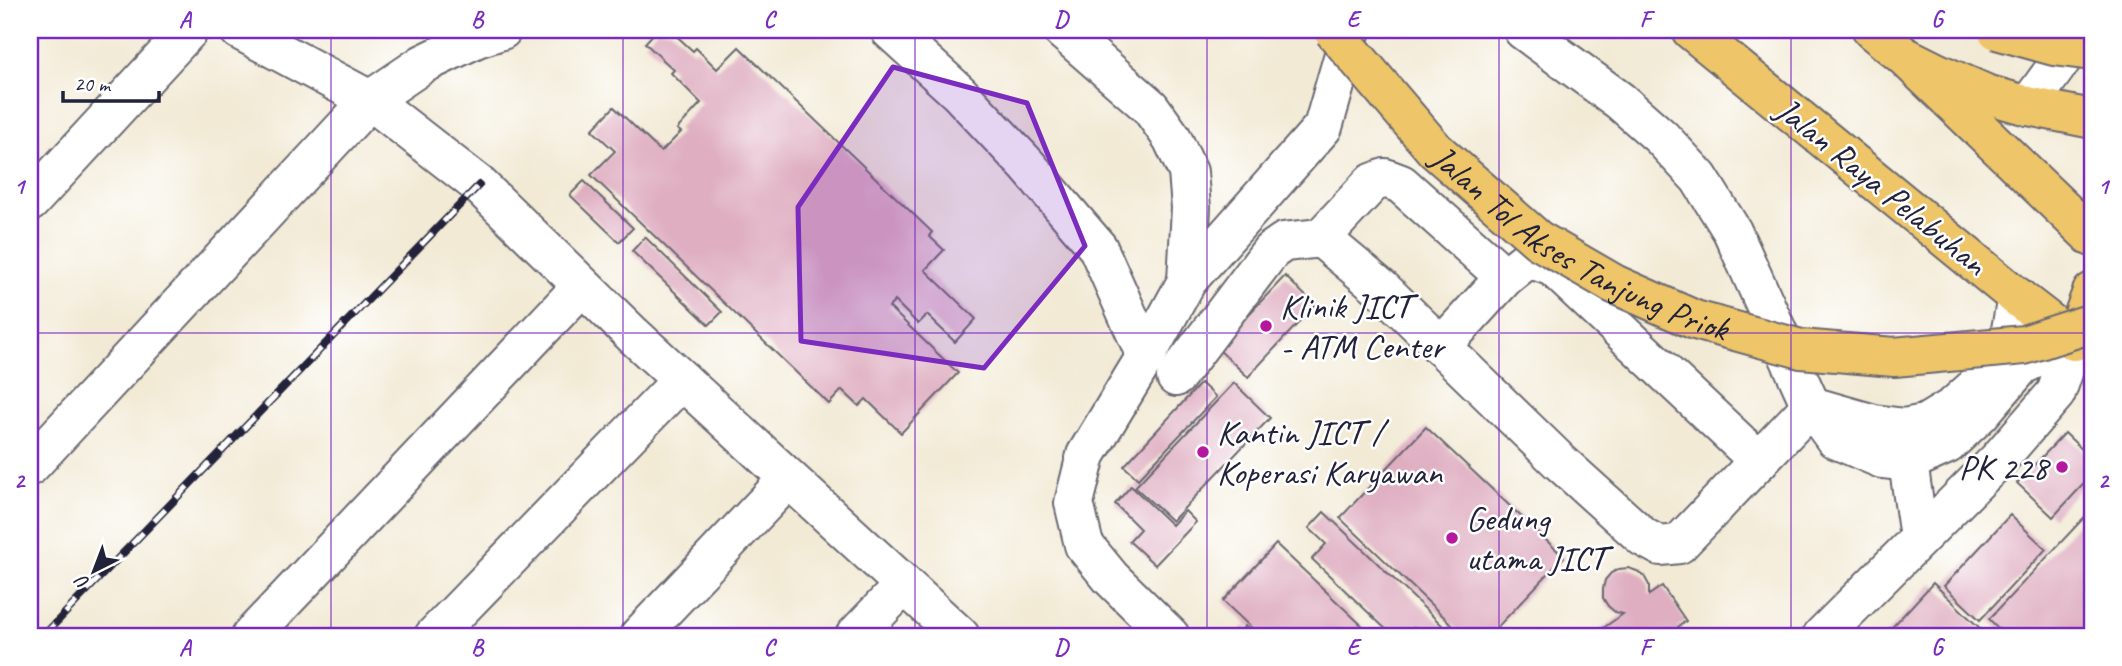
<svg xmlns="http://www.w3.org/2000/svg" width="2122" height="666" viewBox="0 0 2122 666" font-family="Caveat,sans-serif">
	<rect width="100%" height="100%" fill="#fff"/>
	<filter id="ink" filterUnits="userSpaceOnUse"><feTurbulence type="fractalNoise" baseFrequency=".0143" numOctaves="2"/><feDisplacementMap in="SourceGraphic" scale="14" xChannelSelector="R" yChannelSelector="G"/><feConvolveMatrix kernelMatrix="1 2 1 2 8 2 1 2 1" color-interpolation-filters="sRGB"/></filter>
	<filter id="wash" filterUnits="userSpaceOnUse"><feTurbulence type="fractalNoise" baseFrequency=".00686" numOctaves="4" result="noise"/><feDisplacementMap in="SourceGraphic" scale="28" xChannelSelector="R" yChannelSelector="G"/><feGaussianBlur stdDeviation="1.57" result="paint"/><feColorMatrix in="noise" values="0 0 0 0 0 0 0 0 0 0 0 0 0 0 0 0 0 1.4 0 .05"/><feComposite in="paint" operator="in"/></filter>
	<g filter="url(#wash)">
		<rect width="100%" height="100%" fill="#f2ead5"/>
		<g id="blocks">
			<g fill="#dfaec1">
				<path d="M 657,30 L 670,30 L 693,51 L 696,48 L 717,69 L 739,47 L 932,232 L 929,236 L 944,250 L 925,270 L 976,319 L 955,342 L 927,315 L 918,324 L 895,301 L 889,307 L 958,373 L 901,433 L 866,399 L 859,406 L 842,390 L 829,404 L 591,175 L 615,151 L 592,130 L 614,107 L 661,152 L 681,132 L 677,129 L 701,103 L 671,73 L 674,70 L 645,43 Z"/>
				<path d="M 584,181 L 633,228 L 619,242 L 570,195 Z"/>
				<path d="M 645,237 L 722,312 L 709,325 L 632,251 Z"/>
				<path d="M 1285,276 L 1315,305 L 1248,377 L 1217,348 Z"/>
				<path d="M 1201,383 L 1216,397 L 1138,479 L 1124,466 Z"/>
				<path d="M 1234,383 L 1270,418 L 1172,521 L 1135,487 Z"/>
				<path d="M 1426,427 L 1564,557 L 1489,636 L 1464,636 L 1340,518 Z"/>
				<path d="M 2065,433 L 2092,459 L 2092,475 L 2053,517 L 2017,483 Z"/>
				<path d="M 1131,486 L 1172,525 L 1185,511 L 1196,522 L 1155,565 L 1129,541 L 1140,529 L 1115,504 Z"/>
				<path d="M 2092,509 L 2092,636 L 2006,636 L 1989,619 Z"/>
				<path d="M 1324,512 L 1445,628 L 1437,636 L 1423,636 L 1414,628 L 1407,636 L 1393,636 L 1312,559 L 1326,544 L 1309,528 Z"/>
				<path d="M 2010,515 L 2046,549 L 1980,620 L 1944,586 Z"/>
				<path d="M 1276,544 L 1373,636 L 1260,636 L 1223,601 Z"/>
				<path d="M 1628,568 L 1637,571 L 1644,576 L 1649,585 L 1649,595 L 1662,586 L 1686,621 L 1678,627 L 1685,636 L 1592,636 L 1623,614 L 1615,612 L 1608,606 L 1603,598 L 1603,589 L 1605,580 L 1611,573 L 1619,569 Z"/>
				<path d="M 1933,583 L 1988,636 L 1884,636 Z"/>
				<path d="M 1245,626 L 1256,636 L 1236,636 Z"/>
			</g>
		</g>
	</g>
	<g filter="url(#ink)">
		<use href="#blocks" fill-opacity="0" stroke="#6b6871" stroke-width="2"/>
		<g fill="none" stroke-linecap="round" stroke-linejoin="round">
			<g stroke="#6b6871" stroke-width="42">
				<g id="minor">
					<path d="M 239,30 L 370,100 L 479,185 L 633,335 L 960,636"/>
					<path d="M 890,30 L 959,93 L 1027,165 L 1098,248 L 1146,356"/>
					<path d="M 1062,30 L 1150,107 L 1172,138 L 1188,172 L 1191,208 L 1187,281 L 1146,356 L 1086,455 L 1074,503 L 1084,545 L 1111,578 L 1170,636"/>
					<path d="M 1523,30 L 1620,101 L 1661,137 L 1699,178 L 1732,231 L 1811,406 L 1835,439 L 1882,459 L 1908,462 L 1948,444 L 1980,414 L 2022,365 L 2072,341"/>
					<path d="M 2028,106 L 2083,30"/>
					<path d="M 30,202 L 189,30"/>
					<path d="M 1321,238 L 1372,183 L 1385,178 L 1401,184 L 1505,277"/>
					<path d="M 1187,281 L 1323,127 L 1351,30"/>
					<path d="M 1441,347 L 1505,277 L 1525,261 L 1537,261 L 1553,267 L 1759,461"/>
					<path d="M 1176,377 L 1271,251 L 1284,242 L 1321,238 L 1382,289 L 1560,462 L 1643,537 L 1660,546 L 1679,544 L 1811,406"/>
					<path d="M 1811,406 L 1874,424 L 1904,428 L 1925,424 L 1953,407 L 1973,389 L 2008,346 L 2017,297"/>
					<path d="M 1908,462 L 1919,537"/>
					<path d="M 30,466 L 370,100 L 423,64 L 477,38 L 502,30"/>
					<path d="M 251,636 L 582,286"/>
					<path d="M 434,636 L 682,380"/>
					<path d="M 639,636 L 788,479"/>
					<path d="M 855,636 L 904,585"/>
					<path d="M 1822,636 L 1998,460 L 2056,393 L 2074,341"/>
				</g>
			</g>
			<g stroke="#6b6871" stroke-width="42">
				<g id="highway">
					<path d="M 1691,30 L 2017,297 L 2074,341"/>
					<path d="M 1872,30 L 1904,56 L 1938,73 L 1986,94 L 2028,106 L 2092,119"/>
					<path d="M 1904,56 L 2092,237"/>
					<path d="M 2074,341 L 2092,292"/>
				</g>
			</g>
			<use href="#minor" stroke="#fff" stroke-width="38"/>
			<use href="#highway" stroke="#eec569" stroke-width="38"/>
			<g stroke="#22223b" stroke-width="8">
				<path id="rail" d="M 43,636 L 479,185"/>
			</g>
			<use href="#rail" stroke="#fff" stroke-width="5" stroke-dasharray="16" stroke-linecap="butt"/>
			<g stroke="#6b6871" stroke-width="42" stroke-linecap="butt">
				<g id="highway-bridge">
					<path id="s1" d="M 1333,30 L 1435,150 L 1538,240 L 1614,284 L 1695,320 L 1801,349 L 1894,357 L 2024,345 L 2092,323"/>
					<path d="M 1997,30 L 2054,46 L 2092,51"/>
				</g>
			</g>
			<use href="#highway-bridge" stroke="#eec569" stroke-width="38"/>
		</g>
	</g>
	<path fill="#7b2cbf" fill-opacity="0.2" stroke="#7b2cbf" stroke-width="5" stroke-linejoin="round" d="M 893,67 L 1027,103 L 1085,246 L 984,368 L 801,341 L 798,207 Z"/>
	<path fill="none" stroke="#7b2cbf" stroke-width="2" stroke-opacity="0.55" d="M 331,30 L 331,636M 623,30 L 623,636M 915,30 L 915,636M 1207,30 L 1207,636M 1499,30 L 1499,636M 1791,30 L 1791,636M 30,333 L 2092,333"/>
	<g fill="#b5179e" stroke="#fff" stroke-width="2.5">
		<circle cx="1266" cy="326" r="7"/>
		<circle cx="1203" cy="452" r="7"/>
		<circle cx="2062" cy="467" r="7"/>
		<circle cx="1452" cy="538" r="7"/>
	</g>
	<g text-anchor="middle" stroke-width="5" stroke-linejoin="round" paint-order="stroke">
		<g font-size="35" fill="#22223b" stroke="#fff">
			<text transform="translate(1882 186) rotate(39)" y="12">Jalan Raya Pelabuhan</text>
			<text dy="12" stroke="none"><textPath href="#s1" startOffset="332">Jalan Tol Akses Tanjung Priok</textPath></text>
		</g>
		<g font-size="35" fill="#22223b" stroke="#fff" text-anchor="start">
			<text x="1280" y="318">Klinik JICT<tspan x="1280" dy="40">- ATM Center</tspan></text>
			<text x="1217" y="444">Kantin JICT /<tspan x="1217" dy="40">Koperasi Karyawan</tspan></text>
			<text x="2048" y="479" text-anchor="end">PK 228</text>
			<text x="1466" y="530">Gedung<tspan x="1466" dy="40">utama JICT</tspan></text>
		</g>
	</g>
	<rect width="2122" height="666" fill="none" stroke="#fff" stroke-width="77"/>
	<g transform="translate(94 571) rotate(222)" stroke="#ffffff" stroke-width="5" paint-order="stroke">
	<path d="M0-5L12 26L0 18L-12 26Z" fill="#22223b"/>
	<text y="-10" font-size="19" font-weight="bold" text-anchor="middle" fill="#22223b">U</text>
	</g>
	<path d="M63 91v10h96v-10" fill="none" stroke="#22223b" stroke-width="3.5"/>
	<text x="74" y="91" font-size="21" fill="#22223b" stroke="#ffffff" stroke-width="5" paint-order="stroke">20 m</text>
	<rect x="38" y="38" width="2046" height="590" fill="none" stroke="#7b2cbf" stroke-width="2.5"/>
	<g font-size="23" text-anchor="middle" font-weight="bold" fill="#7b2cbf">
		<text x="185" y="27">A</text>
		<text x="477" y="27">B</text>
		<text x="769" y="27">C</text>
		<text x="1061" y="27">D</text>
		<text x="1353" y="27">E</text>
		<text x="1645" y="27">F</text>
		<text x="1937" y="27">G</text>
		<text x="19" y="194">1</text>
		<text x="2103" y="194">1</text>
		<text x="19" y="488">2</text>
		<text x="2103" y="488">2</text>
		<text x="185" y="655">A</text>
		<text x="477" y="655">B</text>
		<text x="769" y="655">C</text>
		<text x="1061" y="655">D</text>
		<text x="1353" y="655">E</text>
		<text x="1645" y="655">F</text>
		<text x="1937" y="655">G</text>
	</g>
</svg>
